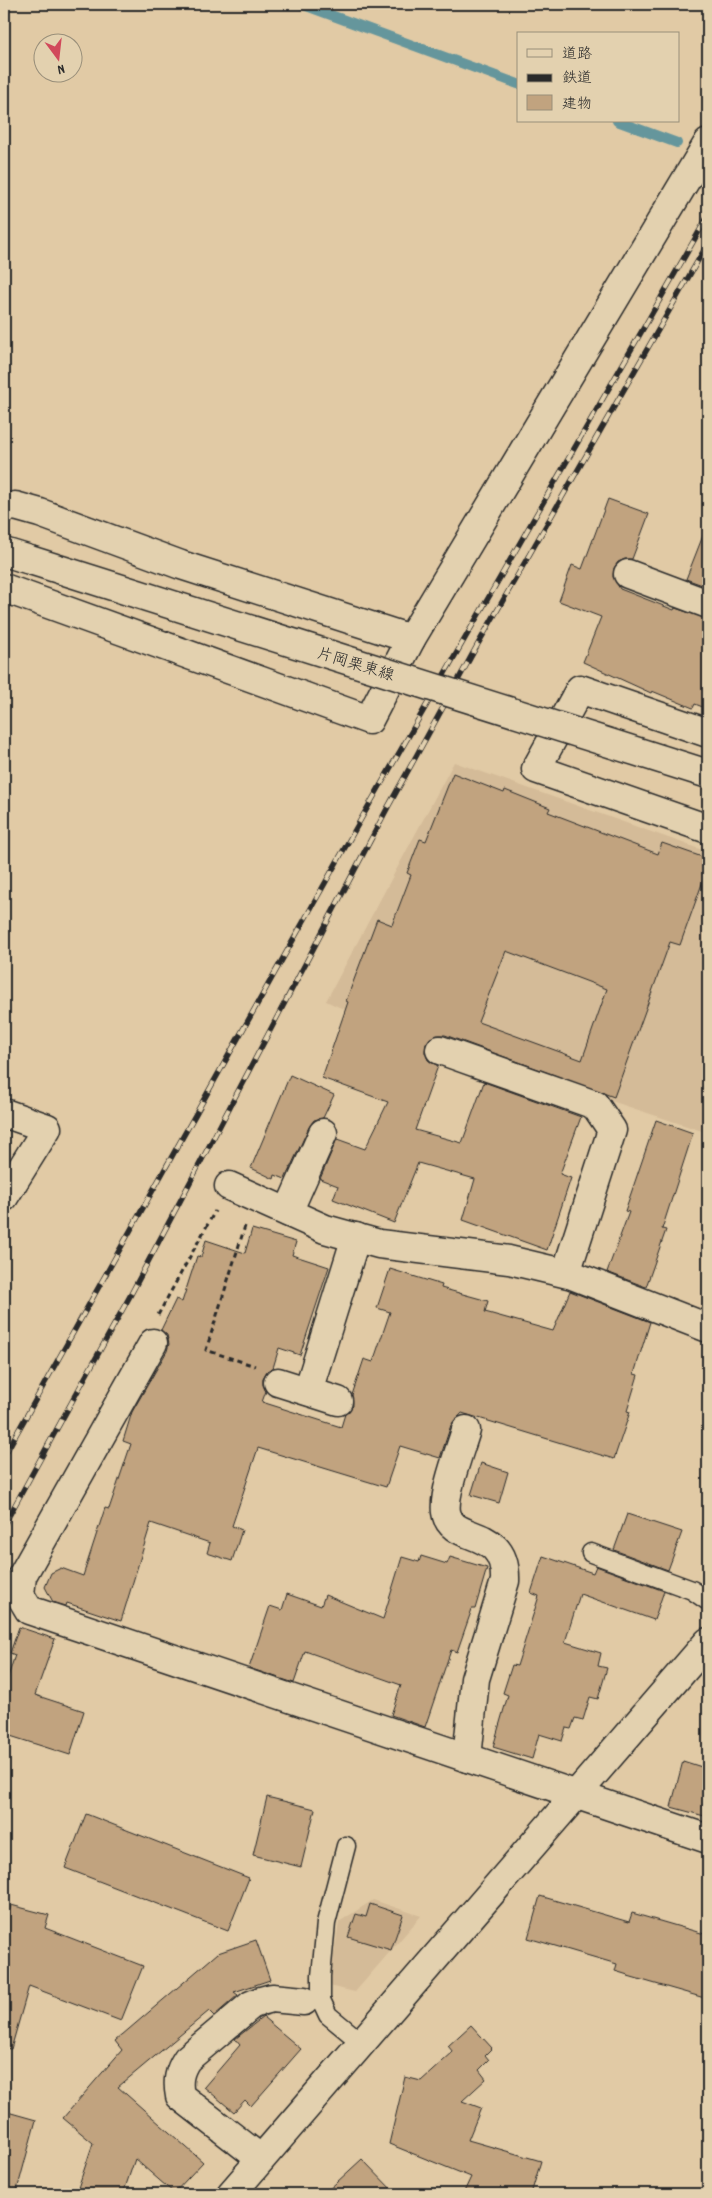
<svg xmlns="http://www.w3.org/2000/svg" width="712" height="2198" viewBox="0 0 712 2198" font-family="Dekko,'Klee One',sans-serif">
	<rect width="100%" height="100%" fill="#e1caa5"/>
	<filter id="ink" filterUnits="userSpaceOnUse"><feTurbulence type="fractalNoise" baseFrequency=".02" numOctaves="2"/><feDisplacementMap in="SourceGraphic" scale="10" xChannelSelector="R" yChannelSelector="G"/><feConvolveMatrix kernelMatrix="1 2 1 2 8 2 1 2 1" color-interpolation-filters="sRGB"/></filter>
	<g filter="url(#ink)">
		<g fill="#d4bb98">
			<path d="M 454,762 L 708,852 L 708,1133 L 569,1087 L 439,1040 L 339,1007 L 326,1001 Z"/>
			<path d="M 373,1900 L 421,1916 L 355,1992 L 329,1986 L 339,1922 Z"/>
		</g>
		<g fill="none" stroke-linecap="round" stroke-linejoin="round">
			<g stroke="#65969c" stroke-width="10">
				<path d="M 301,4 L 518,84"/>
				<path d="M 617,121 L 677,143"/>
			</g>
		</g>
		<g fill="#c1a37f" stroke="#2b2b2b" fill-rule="evenodd">
			<path d="M 608,499 L 649,514 L 632,559 L 625,559 L 618,562 L 614,568 L 613,577 L 620,589 L 674,610 L 675,608 L 708,619 L 708,709 L 695,704 L 693,708 L 652,691 L 651,693 L 583,662 L 601,617 L 559,601 L 572,565 L 582,569 Z"/>
			<path d="M 706,528 L 708,528 L 708,587 L 686,579 Z"/>
			<path d="M 453,773 L 504,793 L 505,790 L 550,808 L 548,812 L 658,854 L 662,843 L 708,859 L 708,867 L 680,945 L 670,942 L 614,1097 L 445,1035 L 437,1035 L 430,1038 L 426,1044 L 425,1052 L 428,1060 L 438,1066 L 415,1130 L 462,1143 L 484,1082 L 581,1117 L 560,1174 L 571,1178 L 547,1250 L 463,1220 L 475,1179 L 418,1163 L 394,1223 L 333,1199 L 338,1186 L 320,1179 L 337,1139 L 365,1149 L 388,1102 L 322,1078 L 348,1002 L 346,1001 L 377,919 L 392,925 L 411,875 L 407,873 L 420,839 L 426,841 ZM 506,951 L 607,989 L 582,1060 L 478,1022 Z"/>
			<path d="M 290,1075 L 334,1095 L 323,1118 L 314,1120 L 309,1127 L 285,1179 L 275,1175 L 274,1179 L 251,1168 Z"/>
			<path d="M 656,1120 L 693,1133 L 662,1229 L 666,1230 L 646,1287 L 607,1272 L 629,1212 L 625,1211 Z"/>
			<path d="M 252,1229 L 296,1242 L 292,1255 L 329,1267 L 300,1355 L 279,1348 L 273,1368 L 267,1371 L 263,1378 L 263,1385 L 266,1391 L 262,1402 L 341,1427 L 345,1414 L 353,1406 L 352,1395 L 364,1359 L 373,1362 L 390,1312 L 377,1308 L 390,1269 L 442,1285 L 441,1288 L 488,1301 L 485,1312 L 553,1331 L 570,1291 L 650,1322 L 634,1374 L 638,1375 L 627,1411 L 630,1412 L 614,1459 L 462,1413 L 451,1425 L 440,1458 L 400,1446 L 386,1487 L 258,1448 L 232,1526 L 242,1530 L 232,1561 L 207,1553 L 210,1543 L 151,1523 L 121,1621 L 67,1603 L 66,1606 L 53,1602 L 45,1587 L 51,1573 L 61,1568 L 83,1576 L 105,1508 L 109,1509 L 131,1444 L 123,1441 L 132,1412 L 167,1351 L 169,1344 L 167,1335 L 161,1330 L 176,1299 L 182,1302 L 197,1256 L 201,1257 L 206,1240 L 245,1253 Z"/>
			<path d="M 481,1463 L 508,1472 L 499,1503 L 471,1495 Z"/>
			<path d="M 627,1514 L 682,1532 L 668,1570 L 614,1550 Z"/>
			<path d="M 421,1556 L 447,1564 L 450,1557 L 487,1568 L 475,1609 L 472,1609 L 457,1652 L 451,1650 L 425,1727 L 391,1715 L 401,1685 L 305,1651 L 294,1683 L 249,1668 L 270,1606 L 282,1610 L 287,1594 L 321,1606 L 325,1595 L 383,1619 L 402,1557 L 419,1562 Z"/>
			<path d="M 543,1556 L 593,1573 L 596,1566 L 664,1591 L 654,1620 L 580,1594 L 565,1642 L 601,1653 L 598,1666 L 607,1668 L 598,1699 L 590,1697 L 583,1720 L 575,1718 L 571,1729 L 566,1728 L 562,1741 L 539,1734 L 532,1759 L 493,1747 L 508,1695 L 503,1693 L 512,1665 L 517,1666 L 539,1596 L 531,1593 Z"/>
			<path d="M 19,1627 L 55,1639 L 35,1695 L 84,1711 L 70,1755 L 4,1734 L 4,1689 L 15,1655 L 10,1653 Z"/>
			<path d="M 683,1761 L 708,1769 L 708,1817 L 671,1807 Z"/>
			<path d="M 267,1797 L 315,1809 L 301,1867 L 253,1855 Z"/>
			<path d="M 86,1814 L 249,1878 L 228,1931 L 65,1868 Z"/>
			<path d="M 540,1896 L 629,1922 L 632,1913 L 708,1935 L 708,1999 L 628,1976 L 628,1975 L 615,1971 L 617,1964 L 528,1938 Z"/>
			<path d="M 370,1904 L 403,1915 L 391,1950 L 348,1937 L 356,1914 L 366,1917 Z"/>
			<path d="M 11,1905 L 49,1915 L 45,1928 L 143,1966 L 121,2021 L 29,1986 L 11,2049 L 4,2048 L 4,1929 Z"/>
			<path d="M 256,1940 L 270,1980 L 234,1992 L 238,1995 L 214,2016 L 209,2011 L 118,2087 L 203,2162 L 174,2193 L 135,2159 L 123,2194 L 76,2194 L 93,2143 L 63,2118 L 122,2050 L 115,2041 L 218,1953 Z"/>
			<path d="M 263,2017 L 301,2049 L 251,2106 L 245,2100 L 234,2112 L 204,2087 L 240,2045 L 235,2039 Z"/>
			<path d="M 471,2025 L 492,2048 L 485,2055 L 489,2060 L 479,2070 L 486,2079 L 462,2101 L 481,2108 L 468,2140 L 541,2161 L 531,2194 L 463,2194 L 471,2177 L 389,2144 L 405,2077 L 421,2081 L 453,2052 L 448,2046 Z"/>
			<path d="M 4,2111 L 36,2120 L 16,2194 L 4,2194 Z"/>
			<path d="M 362,2159 L 396,2194 L 324,2194 Z"/>
		</g>
		<g fill="none" stroke-linecap="round" stroke-linejoin="round">
			<g stroke="#2b2b2b" stroke-width="21">
				<g id="lane">
					<path d="M 591,1553 L 692,1590 L 708,1601"/>
					<path d="M 346,1846 L 326,1923 L 321,1976 L 321,2000 L 328,2015 L 362,2043"/>
				</g>
			</g>
			<g stroke="#2b2b2b" stroke-width="31">
				<g id="street">
					<path d="M 4,508 L 15,506 L 40,513 L 181,565 L 411,639"/>
					<path d="M 628,574 L 708,604"/>
					<path d="M 4,588 L 369,720 L 411,639 L 708,143"/>
					<path d="M 708,733 L 580,689 L 536,769 L 708,829"/>
					<path d="M 440,1050 L 595,1105 L 612,1130 L 566,1273"/>
					<path d="M 4,1113 L 47,1128 L 4,1197"/>
					<path d="M 229,1186 L 325,1229 L 379,1244 L 509,1260 L 572,1275 L 708,1328"/>
					<path d="M 288,1212 L 323,1133"/>
					<path d="M 153,1343 L 22,1576 L 20,1595 L 29,1610 L 708,1839"/>
					<path d="M 278,1382 L 338,1401"/>
					<path d="M 308,1391 L 356,1237"/>
					<path d="M 466,1430 C 460,1450 443,1493 446,1512 C 451,1545 507,1524 505,1581 L 475,1679 L 467,1758"/>
					<path d="M 261,2159 L 180,2096 C 177,2081 179,2071 187,2059 L 251,2005 L 261,2001 L 272,1998 L 304,2001"/>
				</g>
			</g>
			<g stroke="#2b2b2b" stroke-width="31">
				<g id="secondary">
					<path d="M 4,552 L 30,560"/>
					<path d="M 231,2194 L 708,1642"/>
				</g>
			</g>
			<g stroke="#2b2b2b" stroke-width="3" stroke-dasharray="5 4" stroke-linecap="butt">
				<path d="M 245,1226 L 206,1350 L 255,1366"/>
				<path d="M 158,1315 L 215,1211"/>
			</g>
			<use href="#lane" stroke="#e3d1af" stroke-width="18"/>
			<use href="#street" stroke="#e3d1af" stroke-width="28"/>
			<use href="#secondary" stroke="#e3d1af" stroke-width="28"/>
			<g stroke="#2b2b2b" stroke-width="5.5">
				<g id="rail">
					<path d="M 4,1456 L 361,819 L 708,216"/>
					<path d="M 4,1525 L 130,1296 L 388,807 L 478,644 L 708,243"/>
				</g>
			</g>
			<use href="#rail" stroke="#e3d1af" stroke-width="4" stroke-dasharray="11" stroke-linecap="butt"/>
			<g stroke="#2b2b2b" stroke-width="31" stroke-linecap="butt">
				<path id="secondary-bridge" d="M 30,560 L 708,774"/>
			</g>
			<use href="#secondary-bridge" stroke="#e3d1af" stroke-width="28"/>
		</g>
	</g>
	<g text-anchor="middle" stroke-width="4" stroke-linejoin="round" paint-order="stroke">
		<g font-size="16" fill="#2b2b2b" stroke="#e3d1af">
			<text transform="translate(356 663) rotate(17)" y="6">片岡栗東線</text>
		</g>
	</g>
	<rect width="712" height="2198" fill="none" stroke="#e3d1af" stroke-width="20"/>
	<rect x="10" y="10" width="692" height="2178" fill="none" stroke="#2b2b2b" stroke-width="2" filter="url(#ink)"/>
	<rect x="517" y="32" width="162" height="90" fill="#e3d1af" stroke="#998f7a"/>
	<rect x="527" y="49" width="25" height="8" fill="#e3d1af" stroke="#998f7a"/>
	<text x="562" y="58" font-size="15" fill="#2b2b2b">道路</text>
	<rect x="527" y="74" width="25" height="8" fill="#2b2b2b" stroke="#998f7a"/>
	<text x="562" y="82" font-size="15" fill="#2b2b2b">鉄道</text>
	<rect x="527" y="95" width="25" height="15" fill="#c1a37f" stroke="#998f7a"/>
	<text x="562" y="108" font-size="15" fill="#2b2b2b">建物</text>
	<g transform="translate(58 58) rotate(165)"><circle r="24" fill="#e3d1af" stroke="#998f7a"/>
	<path d="M0-4L9 19L0 12L-9 19Z" fill="#d1495b"/>
	<text y="-8" font-size="14" font-weight="bold" text-anchor="middle" fill="#2b2b2b">N</text>
	</g>
</svg>
